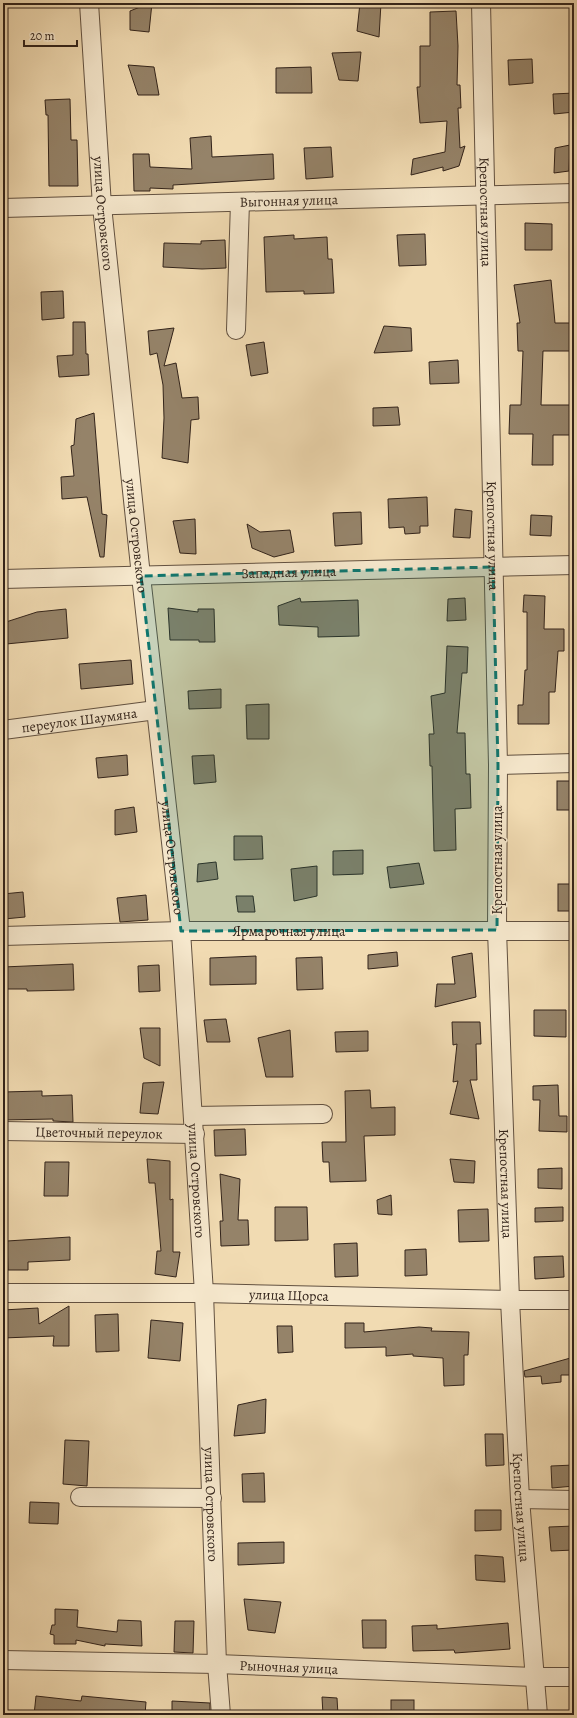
<svg xmlns="http://www.w3.org/2000/svg" width="577" height="1718" viewBox="0 0 577 1718" font-family="Alegreya,serif">
	<rect width="100%" height="100%" fill="#f1dbb2"/>
	<filter id="stains"><feTurbulence type="fractalNoise" baseFrequency=".005" numOctaves="4"/><feColorMatrix values="0 0 0 0 .2 0 0 0 0 .09 0 0 0 0 .02 0 0 0 .5 -.17"/></filter>
	<radialGradient id="worn" r=".72"><stop offset=".6" stop-color="#630" stop-opacity="0"/><stop offset="1" stop-color="#630" stop-opacity=".3"/></radialGradient>
	<g fill="#958369" stroke="#32231a">
		<path d="M 150,3 L 152,3 L 149,32 L 130,30 L 130,11 Z"/>
		<path d="M 360,3 L 381,3 L 379,37 L 357,31 Z"/>
		<path d="M 456,11 L 458,46 L 457,85 L 460,85 L 461,108 L 458,108 L 460,148 L 465,146 L 459,166 L 443,171 L 443,167 L 411,175 L 413,159 L 445,152 L 447,121 L 420,123 L 417,87 L 420,87 L 420,46 L 430,46 L 430,12 Z"/>
		<path d="M 361,52 L 358,81 L 339,80 L 332,53 Z"/>
		<path d="M 532,59 L 533,83 L 509,85 L 508,60 Z"/>
		<path d="M 128,65 L 154,67 L 159,95 L 138,95 Z"/>
		<path d="M 311,67 L 312,93 L 276,93 L 276,68 Z"/>
		<path d="M 574,93 L 574,112 L 554,114 L 553,94 Z"/>
		<path d="M 70,99 L 71,140 L 77,140 L 78,186 L 49,186 L 48,115 L 46,115 L 45,100 Z"/>
		<path d="M 211,136 L 212,157 L 273,154 L 274,179 L 173,185 L 173,189 L 150,188 L 150,191 L 134,191 L 133,154 L 149,154 L 150,167 L 192,169 L 190,138 Z"/>
		<path d="M 570,145 L 569,171 L 554,173 L 555,148 Z"/>
		<path d="M 331,147 L 333,177 L 306,179 L 304,148 Z"/>
		<path d="M 525,223 L 552,224 L 552,250 L 525,250 Z"/>
		<path d="M 425,234 L 426,265 L 399,266 L 397,235 Z"/>
		<path d="M 294,235 L 294,239 L 327,237 L 328,259 L 332,259 L 334,293 L 304,294 L 304,291 L 266,292 L 264,237 Z"/>
		<path d="M 225,240 L 226,268 L 202,269 L 163,267 L 164,243 L 201,244 L 201,241 Z"/>
		<path d="M 551,280 L 555,323 L 573,323 L 573,351 L 543,351 L 541,405 L 571,405 L 571,435 L 553,435 L 553,465 L 532,465 L 533,434 L 509,434 L 510,405 L 521,405 L 523,351 L 518,351 L 517,323 L 520,323 L 514,285 Z"/>
		<path d="M 63,291 L 64,318 L 42,320 L 41,292 Z"/>
		<path d="M 73,322 L 85,322 L 86,354 L 88,354 L 89,375 L 59,377 L 57,356 L 73,355 Z"/>
		<path d="M 384,326 L 411,328 L 412,351 L 374,353 Z"/>
		<path d="M 174,328 L 164,366 L 176,363 L 182,398 L 198,397 L 199,419 L 191,420 L 188,463 L 162,458 L 164,418 L 163,385 L 157,353 L 150,355 L 148,331 Z"/>
		<path d="M 264,342 L 268,373 L 251,376 L 246,345 Z"/>
		<path d="M 458,360 L 459,383 L 430,384 L 429,362 Z"/>
		<path d="M 398,407 L 400,425 L 373,426 L 373,408 Z"/>
		<path d="M 94,413 L 102,514 L 107,515 L 104,557 L 100,557 L 87,497 L 62,499 L 61,477 L 74,476 L 71,446 L 74,445 L 76,419 Z"/>
		<path d="M 427,497 L 428,526 L 420,526 L 420,533 L 405,534 L 404,527 L 389,528 L 388,499 Z"/>
		<path d="M 455,509 L 472,511 L 470,538 L 453,537 Z"/>
		<path d="M 361,512 L 362,544 L 335,546 L 333,513 Z"/>
		<path d="M 531,515 L 552,516 L 551,536 L 530,535 Z"/>
		<path d="M 195,519 L 196,554 L 180,553 L 173,521 Z"/>
		<path d="M 247,524 L 260,532 L 290,530 L 294,552 L 274,557 L 252,548 Z"/>
		<path d="M 524,595 L 545,596 L 544,629 L 564,629 L 564,651 L 558,651 L 555,692 L 549,692 L 549,724 L 518,724 L 518,705 L 523,705 L 525,670 L 527,670 L 527,612 L 523,612 Z"/>
		<path d="M 300,598 L 301,602 L 358,600 L 359,636 L 318,637 L 318,627 L 279,625 L 278,606 Z"/>
		<path d="M 465,598 L 466,620 L 447,621 L 448,599 Z"/>
		<path d="M 168,608 L 198,612 L 198,609 L 214,609 L 215,642 L 199,642 L 199,640 L 170,640 Z"/>
		<path d="M 66,609 L 68,638 L 6,644 L 6,622 L 37,612 Z"/>
		<path d="M 447,646 L 468,647 L 467,673 L 462,673 L 457,733 L 465,733 L 466,774 L 470,774 L 471,808 L 455,809 L 456,850 L 434,851 L 432,766 L 430,766 L 429,734 L 434,734 L 431,696 L 445,693 Z"/>
		<path d="M 131,660 L 133,684 L 81,689 L 79,664 Z"/>
		<path d="M 221,689 L 221,708 L 189,709 L 188,691 Z"/>
		<path d="M 269,704 L 269,739 L 247,739 L 246,705 Z"/>
		<path d="M 127,755 L 128,775 L 98,778 L 96,758 Z"/>
		<path d="M 214,755 L 216,782 L 194,784 L 192,756 Z"/>
		<rect x="557" y="781" width="17" height="29"/>
		<path d="M 134,807 L 137,832 L 115,835 L 115,810 Z"/>
		<path d="M 234,836 L 262,836 L 263,859 L 234,860 Z"/>
		<path d="M 363,850 L 363,874 L 333,875 L 333,851 Z"/>
		<path d="M 216,862 L 218,879 L 197,882 L 198,864 Z"/>
		<path d="M 419,863 L 424,884 L 390,888 L 387,867 Z"/>
		<path d="M 317,866 L 317,896 L 294,901 L 291,869 Z"/>
		<rect x="558" y="884" width="16" height="27"/>
		<path d="M 23,892 L 25,917 L 4,919 L 3,894 Z"/>
		<path d="M 146,895 L 148,920 L 120,922 L 117,898 Z"/>
		<path d="M 236,896 L 253,896 L 255,912 L 238,912 Z"/>
		<path d="M 397,952 L 398,966 L 368,969 L 368,955 Z"/>
		<path d="M 472,953 L 476,997 L 435,1007 L 437,984 L 455,984 L 452,957 Z"/>
		<path d="M 256,956 L 256,984 L 210,985 L 210,958 Z"/>
		<path d="M 322,957 L 323,989 L 297,990 L 296,958 Z"/>
		<path d="M 73,964 L 74,990 L 27,991 L 27,989 L 3,989 L 3,967 Z"/>
		<path d="M 159,965 L 160,991 L 139,992 L 138,966 Z"/>
		<path d="M 534,1010 L 566,1010 L 566,1037 L 534,1036 Z"/>
		<path d="M 226,1019 L 230,1042 L 207,1042 L 204,1020 Z"/>
		<path d="M 452,1022 L 480,1022 L 481,1044 L 476,1044 L 477,1080 L 470,1080 L 479,1119 L 450,1114 L 458,1081 L 453,1082 L 457,1044 L 453,1045 Z"/>
		<path d="M 140,1028 L 160,1028 L 160,1066 L 144,1058 Z"/>
		<path d="M 290,1030 L 293,1077 L 266,1077 L 258,1038 Z"/>
		<path d="M 368,1031 L 368,1051 L 336,1052 L 335,1032 Z"/>
		<path d="M 164,1082 L 158,1114 L 140,1113 L 143,1083 Z"/>
		<path d="M 558,1085 L 559,1116 L 567,1116 L 567,1132 L 539,1131 L 540,1100 L 533,1100 L 533,1086 Z"/>
		<path d="M 370,1090 L 371,1108 L 395,1107 L 395,1135 L 364,1136 L 366,1181 L 330,1182 L 329,1162 L 323,1162 L 322,1142 L 346,1142 L 345,1091 Z"/>
		<path d="M 42,1091 L 42,1096 L 72,1095 L 73,1122 L 53,1121 L 53,1119 L 3,1120 L 3,1092 Z"/>
		<path d="M 245,1129 L 246,1155 L 215,1156 L 214,1130 Z"/>
		<path d="M 147,1159 L 170,1161 L 170,1200 L 173,1199 L 173,1252 L 180,1252 L 176,1277 L 155,1274 L 157,1251 L 161,1251 L 155,1183 L 149,1183 Z"/>
		<path d="M 450,1159 L 475,1161 L 474,1183 L 454,1182 Z"/>
		<path d="M 45,1162 L 69,1162 L 68,1196 L 44,1196 Z"/>
		<path d="M 562,1168 L 562,1189 L 538,1188 L 538,1169 Z"/>
		<path d="M 220,1174 L 240,1179 L 238,1220 L 248,1220 L 249,1245 L 221,1246 L 220,1221 L 223,1221 Z"/>
		<path d="M 391,1195 L 392,1215 L 378,1214 L 377,1200 Z"/>
		<path d="M 275,1207 L 307,1207 L 308,1240 L 275,1241 Z"/>
		<path d="M 563,1207 L 563,1221 L 535,1222 L 535,1208 Z"/>
		<path d="M 488,1209 L 489,1241 L 459,1242 L 458,1210 Z"/>
		<path d="M 70,1237 L 70,1260 L 28,1262 L 28,1270 L 8,1270 L 7,1241 Z"/>
		<path d="M 357,1243 L 358,1276 L 335,1277 L 334,1244 Z"/>
		<path d="M 426,1249 L 427,1275 L 405,1276 L 405,1250 Z"/>
		<path d="M 563,1256 L 564,1277 L 535,1279 L 534,1257 Z"/>
		<path d="M 69,1306 L 69,1346 L 53,1346 L 54,1336 L 3,1338 L 3,1310 L 38,1308 L 39,1324 Z"/>
		<path d="M 118,1314 L 119,1351 L 96,1352 L 95,1315 Z"/>
		<path d="M 151,1320 L 183,1323 L 180,1361 L 148,1358 Z"/>
		<path d="M 345,1323 L 364,1323 L 364,1332 L 419,1327 L 432,1328 L 431,1331 L 469,1332 L 468,1355 L 464,1355 L 464,1385 L 444,1386 L 443,1358 L 413,1356 L 413,1354 L 386,1356 L 386,1347 L 345,1348 Z"/>
		<path d="M 277,1326 L 292,1326 L 293,1352 L 278,1353 Z"/>
		<path d="M 574,1357 L 574,1375 L 561,1375 L 561,1382 L 542,1384 L 541,1376 L 525,1377 L 524,1371 Z"/>
		<path d="M 266,1399 L 265,1433 L 234,1436 L 238,1405 Z"/>
		<path d="M 485,1434 L 503,1434 L 504,1465 L 486,1466 Z"/>
		<path d="M 65,1440 L 89,1441 L 87,1486 L 63,1484 Z"/>
		<path d="M 574,1465 L 574,1486 L 552,1488 L 551,1466 Z"/>
		<path d="M 264,1473 L 265,1502 L 243,1502 L 242,1474 Z"/>
		<path d="M 30,1502 L 59,1503 L 58,1524 L 29,1523 Z"/>
		<path d="M 475,1510 L 501,1510 L 501,1530 L 475,1531 Z"/>
		<path d="M 574,1526 L 574,1550 L 551,1551 L 549,1527 Z"/>
		<path d="M 284,1542 L 284,1563 L 238,1565 L 238,1543 Z"/>
		<path d="M 475,1555 L 503,1557 L 505,1582 L 476,1580 Z"/>
		<path d="M 244,1599 L 281,1602 L 275,1633 L 248,1630 Z"/>
		<path d="M 55,1609 L 78,1610 L 77,1627 L 117,1632 L 118,1620 L 141,1621 L 142,1646 L 105,1644 L 105,1646 L 76,1640 L 76,1644 L 54,1644 L 54,1635 L 50,1634 L 52,1625 L 55,1625 Z"/>
		<path d="M 362,1620 L 386,1620 L 386,1648 L 363,1648 Z"/>
		<path d="M 175,1621 L 194,1621 L 193,1653 L 174,1652 Z"/>
		<path d="M 508,1623 L 510,1649 L 455,1653 L 454,1650 L 413,1651 L 412,1626 L 437,1625 L 437,1629 Z"/>
		<path d="M 36,1696 L 81,1701 L 82,1696 L 146,1702 L 145,1715 L 34,1715 Z"/>
		<path d="M 322,1697 L 337,1698 L 338,1715 L 323,1715 Z"/>
		<rect x="391" y="1700" width="23" height="15"/>
		<path d="M 172,1701 L 210,1703 L 210,1715 L 172,1715 Z"/>
	</g>
	<g fill="none" stroke-linecap="round" stroke-linejoin="round">
		<g stroke="#625140" stroke-width="20">
			<g id="minor">
				<path id="s1" d="M 89,3 L 102,206 L 141,576 L 181,931 L 204,1293 L 217,1664 L 221,1715"/>
				<path id="s2" d="M 481,3 L 498,765 L 497,930 L 510,1300 L 520,1499 L 538,1715"/>
				<path id="s3" d="M 3,208 L 574,193"/>
				<path d="M 236,330 L 240,202"/>
				<path id="s4" d="M 3,579 L 574,565"/>
				<path id="s5" d="M 3,730 L 156,710"/>
				<path d="M 498,765 L 574,763"/>
				<path id="s6" d="M 3,936 L 181,931 L 574,931"/>
				<path d="M 193,1116 L 323,1114"/>
				<path id="s7" d="M 3,1131 L 195,1134"/>
				<path id="s8" d="M 3,1293 L 204,1293 L 510,1300 L 574,1300"/>
				<path d="M 80,1497 L 212,1498"/>
				<path d="M 520,1499 L 574,1500"/>
				<path id="s9" d="M 3,1660 L 217,1664 L 535,1677 L 574,1677"/>
			</g>
		</g>
		<use href="#minor" stroke="#f6e8cd" stroke-width="18"/>
	</g>
	<path fill="#0f766e" fill-opacity="0.2" stroke="#0f766e" stroke-width="3" stroke-dasharray="8 5" stroke-linejoin="round" d="M 493,567 L 498,765 L 497,930 L 181,931 L 141,576 Z"/>
	<g text-anchor="middle" stroke-width="3.5" stroke-linejoin="round" paint-order="stroke">
		<g font-size="14" fill="#32231a" stroke="#f6e8cd">
			<text dy="5" stroke="none"><textPath href="#s3" startOffset="286">Выгонная улица</textPath></text>
			<text dy="5" stroke="none"><textPath href="#s2" startOffset="209">Крепостная улица</textPath></text>
			<text dy="5" stroke="none"><textPath href="#s1" startOffset="211">улица Островского</textPath></text>
			<text dy="5" stroke="none"><textPath href="#s1" startOffset="535">улица Островского</textPath></text>
			<text dy="5" stroke="none"><textPath href="#s2" startOffset="533">Крепостная улица</textPath></text>
			<text dy="5" stroke="none"><textPath href="#s4" startOffset="286">Западная улица</textPath></text>
			<text dy="5" stroke="none"><textPath href="#s5" startOffset="77">переулок Шаумяна</textPath></text>
			<text dy="5" stroke="none"><textPath href="#s1" startOffset="859">улица Островского</textPath></text>
			<text transform="translate(497 860) rotate(-90)" y="5">Крепостная улица</text>
			<text dy="5" stroke="none"><textPath href="#s6" startOffset="286">Ярмарочная улица</textPath></text>
			<text dy="5" stroke="none"><textPath href="#s7" startOffset="96">Цветочный переулок</textPath></text>
			<text dy="5" stroke="none"><textPath href="#s1" startOffset="1183">улица Островского</textPath></text>
			<text dy="5" stroke="none"><textPath href="#s2" startOffset="1181">Крепостная улица</textPath></text>
			<text dy="5" stroke="none"><textPath href="#s8" startOffset="286">улица Щорса</textPath></text>
			<text dy="5" stroke="none"><textPath href="#s1" startOffset="1507">улица Островского</textPath></text>
			<text dy="5" stroke="none"><textPath href="#s2" startOffset="1505">Крепостная улица</textPath></text>
			<text dy="5" stroke="none"><textPath href="#s9" startOffset="286">Рыночная улица</textPath></text>
		</g>
	</g>
	<rect width="577" height="1718" fill="none" stroke="#f1dbb2" stroke-width="16"/>
	<rect x="4" y="4" width="569" height="1710" fill="none" stroke="#32231a" stroke-width="2"/>
	<rect x="8" y="8" width="561" height="1702" fill="none" stroke="#32231a"/>
	<path d="M24 40v6h53v-6" fill="none" stroke="#32231a" stroke-width="2"/>
	<text x="30" y="40" font-size="12" fill="#32231a" stroke="#f6e8cd" stroke-width="3" paint-order="stroke">20 m</text>
	<rect width="100%" height="100%" filter="url(#stains)"/>
	<rect width="100%" height="100%" fill="url(#worn)"/>
</svg>
